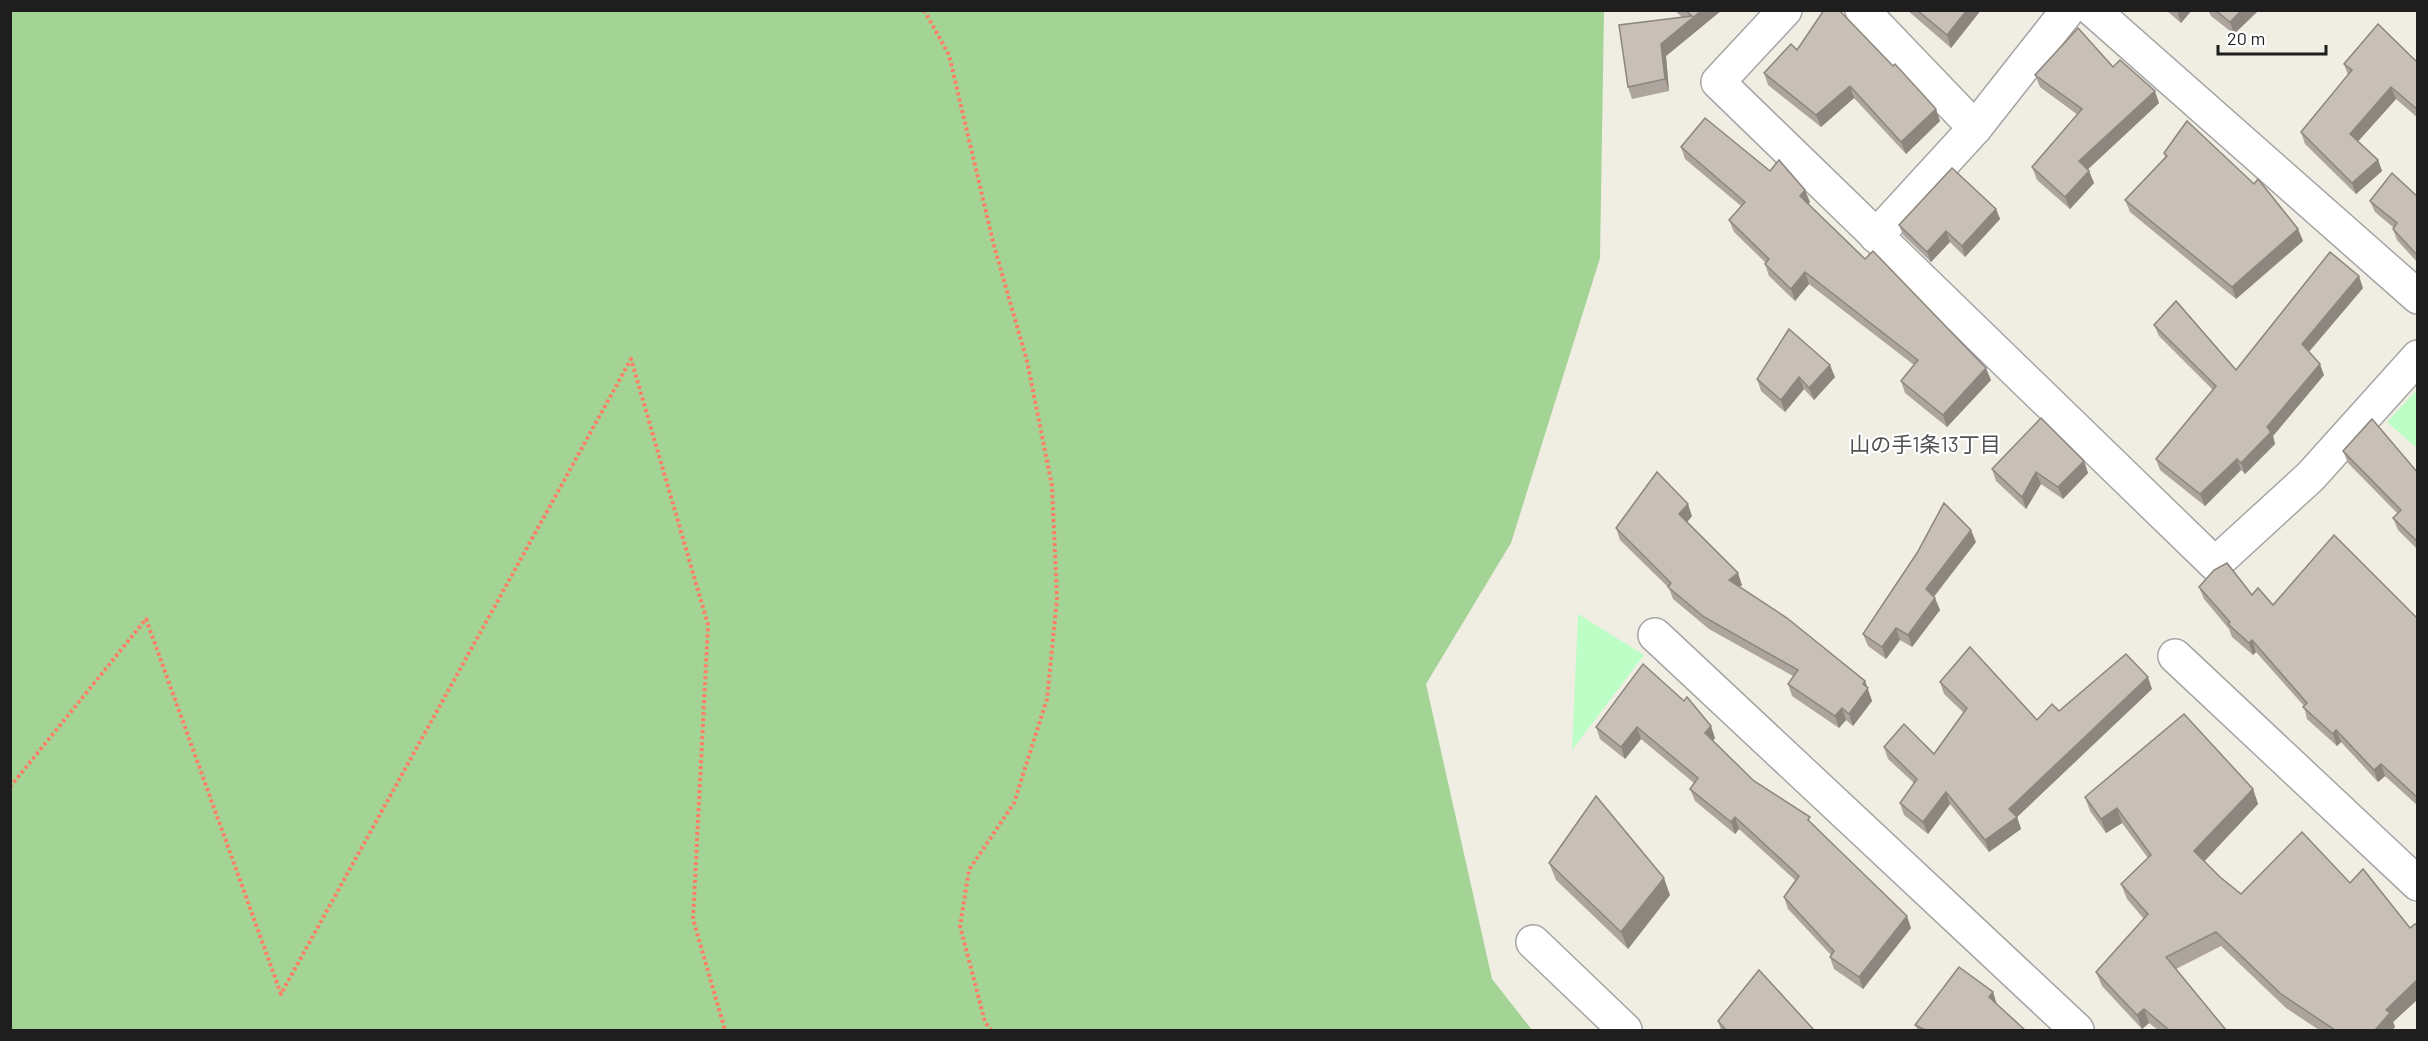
<svg xmlns="http://www.w3.org/2000/svg" width="2428" height="1041" viewBox="0 0 2428 1041" font-family="Barlow,'Noto Sans JP',sans-serif">
	<rect width="100%" height="100%" fill="#f0ede3"/>
	<path fill="#a3d395" d="M 10,11 L 1604,11 L 1600,258 L 1511,543 L 1426,684 L 1492,979 L 1532,1030 L 11,1030 Z"/>
	<g fill="#bdfec6">
		<path d="M 2417,390 L 2417,448 L 2387,422 Z"/>
		<path d="M 1578,614 L 1644,655 L 1572,750 Z"/>
	</g>
	<g fill="none" stroke-linecap="round" stroke-linejoin="round">
		<g stroke="#a5a5a5" stroke-width="36">
			<g id="minor">
				<path d="M 1785,10 L 1718,82 L 2215,564 L 2311,476 L 2418,357"/>
				<path d="M 1862,10 L 1975,128"/>
				<path d="M 2093,10 L 2418,297"/>
				<path d="M 1876,236 L 1975,128 L 2068,10"/>
				<path d="M 1655,635 L 2077,1030"/>
				<path d="M 2175,656 L 2418,884"/>
				<path d="M 1533,942 L 1625,1030"/>
			</g>
		</g>
		<g stroke="#ff7e65" stroke-width="4" stroke-dasharray="3 3" stroke-linecap="butt">
			<path d="M 924,10 L 949,55 L 994,246 L 1027,361 L 1052,486 L 1057,598 L 1047,699 L 1014,803 L 969,870 L 960,926 L 985,1022 L 991,1030"/>
			<path d="M 10,787 L 146,619 L 281,994 L 631,359 L 708,625 L 693,919 L 725,1030"/>
		</g>
		<use href="#minor" stroke="#fff" stroke-width="33"/>
	</g>
	<g fill="#aca49d">
		<path d="M 1674,10 L 1722,10 L 1666,56 L 1669,91 L 1632,99 L 1628,87 L 1682,17 Z"/>
		<path d="M 1907,10 L 1981,10 L 1951,48 Z"/>
		<path d="M 2166,10 L 2192,10 L 2181,23 Z"/>
		<path d="M 2208,10 L 2259,10 L 2234,34 L 2211,16 Z"/>
		<path d="M 1797,50 L 1936,109 L 1940,121 L 1906,154 L 1854,98 L 1821,127 L 1768,85 L 1764,73 Z"/>
		<path d="M 2418,63 L 2418,118 L 2396,99 L 2358,141 L 2378,160 L 2382,171 L 2356,194 L 2305,144 L 2301,132 L 2348,75 L 2344,64 Z"/>
		<path d="M 2113,67 L 2159,103 L 2088,169 L 2094,183 L 2070,209 L 2037,180 L 2032,167 L 2078,115 L 2040,87 L 2035,75 Z"/>
		<path d="M 1681,147 L 1770,171 L 1810,202 L 1808,204 L 1991,380 L 1947,427 L 1905,393 L 1901,381 L 1914,365 L 1809,284 L 1795,301 L 1769,276 L 1765,264 L 1766,263 L 1734,232 L 1729,220 L 1741,206 L 1685,159 Z"/>
		<path d="M 2164,153 L 2298,229 L 2303,241 L 2236,299 L 2130,212 L 2125,200 L 2165,157 Z"/>
		<path d="M 2418,197 L 2418,263 L 2397,240 L 2393,229 L 2394,228 L 2375,212 L 2370,201 Z"/>
		<path d="M 1996,209 L 2000,219 L 1965,257 L 1950,242 L 1931,262 L 1903,235 L 1899,225 Z"/>
		<path d="M 2363,288 L 2309,352 L 2324,375 L 2273,436 L 2275,444 L 2245,474 L 2241,470 L 2205,506 L 2160,470 L 2156,459 L 2213,390 L 2159,336 L 2154,325 L 2236,370 Z"/>
		<path d="M 1835,377 L 1814,400 L 1804,389 L 1785,412 L 1761,391 L 1757,379 Z"/>
		<path d="M 2343,451 L 2418,473 L 2418,550 L 2398,530 L 2393,518 L 2398,514 L 2348,463 Z"/>
		<path d="M 2084,461 L 2088,473 L 2063,499 L 2041,484 L 2026,509 L 1996,481 L 1992,469 Z"/>
		<path d="M 1692,516 L 1687,522 L 1742,585 L 1739,587 L 1865,681 L 1872,701 L 1853,726 L 1846,720 L 1839,728 L 1792,696 L 1788,684 L 1793,676 L 1709,629 L 1673,599 L 1669,588 L 1620,540 L 1616,528 Z"/>
		<path d="M 1976,542 L 1934,597 L 1940,610 L 1912,647 L 1900,640 L 1886,659 L 1868,646 L 1863,634 Z"/>
		<path d="M 2199,587 L 2252,595 L 2273,605 L 2418,619 L 2418,806 L 2385,776 L 2378,782 L 2341,742 L 2337,746 L 2307,719 L 2304,706 L 2256,652 L 2253,655 L 2232,637 L 2229,629 L 2204,599 Z"/>
		<path d="M 1643,664 L 1715,738 L 1713,741 L 1754,781 L 1813,824 L 1911,928 L 1863,989 L 1834,969 L 1830,957 L 1831,955 L 1788,909 L 1784,897 L 1795,880 L 1739,829 L 1735,834 L 1695,801 L 1690,789 L 1694,783 L 1641,739 L 1625,759 L 1600,739 L 1596,727 Z"/>
		<path d="M 1940,682 L 2037,720 L 2059,711 L 2152,689 L 2017,817 L 2021,829 L 1989,852 L 1950,804 L 1928,834 L 1904,815 L 1900,803 L 1914,783 L 1888,759 L 1884,747 L 1934,754 L 1964,713 L 1944,694 Z"/>
		<path d="M 2253,789 L 2258,804 L 2204,861 L 2220,877 L 2241,894 L 2350,883 L 2410,928 L 2418,926 L 2418,999 L 2393,1022 L 2395,1027 L 2392,1030 L 2319,1030 L 2286,1008 L 2221,946 L 2176,969 L 2226,1030 L 2158,1030 L 2149,1023 L 2142,1029 L 2102,986 L 2096,972 L 2144,919 L 2127,899 L 2121,884 L 2148,858 L 2122,823 L 2106,833 L 2090,811 L 2085,797 Z"/>
		<path d="M 1549,863 L 1670,895 L 1628,949 L 1556,880 Z"/>
		<path d="M 1993,992 L 1997,1005 L 2025,1030 L 1918,1030 L 1915,1025 Z"/>
		<path d="M 1718,1021 L 1814,1030 L 1721,1030 Z"/>
	</g>
	<g fill="#8c867f">
		<path d="M 1702,10 L 1722,10 L 1666,56 L 1669,91 L 1665,79 L 1661,44 Z"/>
		<path d="M 1967,10 L 1981,10 L 1951,48 L 1947,35 Z"/>
		<path d="M 2177,10 L 2192,10 L 2181,23 Z"/>
		<path d="M 2242,10 L 2259,10 L 2234,34 L 2230,22 Z"/>
		<path d="M 1850,86 L 1854,98 L 1821,127 L 1816,115 Z"/>
		<path d="M 2391,87 L 2396,99 L 2354,146 L 2350,134 Z"/>
		<path d="M 2155,91 L 2159,103 L 2084,173 L 2079,161 Z"/>
		<path d="M 1936,109 L 1940,121 L 1906,154 L 1901,142 Z"/>
		<path d="M 2378,160 L 2382,171 L 2356,194 L 2352,183 Z"/>
		<path d="M 2089,171 L 2094,183 L 2070,209 L 2065,197 Z"/>
		<path d="M 1805,190 L 1810,202 L 1805,208 L 1800,196 Z"/>
		<path d="M 1996,209 L 2000,219 L 1965,257 L 1962,246 Z"/>
		<path d="M 2298,229 L 2303,241 L 2236,299 L 2232,287 Z"/>
		<path d="M 1946,231 L 1950,242 L 1931,262 L 1927,252 Z"/>
		<path d="M 1805,272 L 1809,284 L 1795,301 L 1791,289 Z"/>
		<path d="M 2359,276 L 2363,288 L 2306,355 L 2302,344 Z"/>
		<path d="M 2320,364 L 2324,375 L 2273,436 L 2275,444 L 2245,474 L 2241,463 L 2267,427 Z"/>
		<path d="M 1830,365 L 1835,377 L 1814,400 L 1809,388 Z"/>
		<path d="M 1986,368 L 1991,380 L 1947,427 L 1943,415 Z"/>
		<path d="M 1799,377 L 1804,389 L 1785,412 L 1781,400 Z"/>
		<path d="M 2237,459 L 2241,470 L 2205,506 L 2200,494 Z"/>
		<path d="M 2084,461 L 2088,473 L 2063,499 L 2058,487 Z"/>
		<path d="M 2036,472 L 2041,484 L 2026,509 L 2022,497 Z"/>
		<path d="M 1688,504 L 1692,516 L 1684,526 L 1679,514 Z"/>
		<path d="M 1971,530 L 1976,542 L 1930,601 L 1926,589 Z"/>
		<path d="M 1738,573 L 1742,585 L 1733,593 L 1729,580 Z"/>
		<path d="M 1935,598 L 1940,610 L 1912,647 L 1908,635 Z"/>
		<path d="M 1896,628 L 1900,640 L 1886,659 L 1882,647 Z"/>
		<path d="M 2252,640 L 2256,652 L 2253,655 L 2249,643 Z"/>
		<path d="M 2148,677 L 2152,689 L 2017,817 L 2021,829 L 1989,852 L 1985,840 L 2009,809 Z"/>
		<path d="M 1865,681 L 1872,701 L 1853,726 L 1849,714 L 1863,684 Z"/>
		<path d="M 1842,708 L 1846,720 L 1839,728 L 1835,716 Z"/>
		<path d="M 1711,726 L 1715,738 L 1709,745 L 1705,733 Z"/>
		<path d="M 1637,727 L 1641,739 L 1625,759 L 1621,747 Z"/>
		<path d="M 2336,730 L 2341,742 L 2337,746 L 2333,734 Z"/>
		<path d="M 2381,764 L 2385,776 L 2378,782 L 2374,770 Z"/>
		<path d="M 2253,789 L 2258,804 L 2200,866 L 2194,851 Z"/>
		<path d="M 1946,792 L 1950,804 L 1928,834 L 1923,822 Z"/>
		<path d="M 2117,808 L 2122,823 L 2106,833 L 2101,819 Z"/>
		<path d="M 1735,817 L 1739,829 L 1735,834 L 1731,822 Z"/>
		<path d="M 1664,878 L 1670,895 L 1628,949 L 1621,932 Z"/>
		<path d="M 1907,916 L 1911,928 L 1863,989 L 1859,977 Z"/>
		<path d="M 2418,979 L 2418,999 L 2393,1022 L 2395,1027 L 2392,1030 L 2375,1030 L 2386,1010 Z"/>
		<path d="M 1993,992 L 1997,1005 L 1989,997 Z"/>
		<path d="M 2144,1009 L 2149,1023 L 2142,1029 L 2137,1015 Z"/>
	</g>
	<g fill="#c8bfb6" stroke="#8c867f" stroke-width="1.5">
		<path d="M 1685,10 L 1702,10 L 1661,44 L 1665,79 L 1628,87 L 1619,25 L 1692,16 Z"/>
		<path d="M 1824,10 L 1839,10 L 1893,66 L 1895,64 L 1936,109 L 1901,142 L 1850,86 L 1816,115 L 1764,73 L 1791,44 L 1797,50 Z"/>
		<path d="M 1917,10 L 1967,10 L 1947,35 Z"/>
		<path d="M 2215,10 L 2242,10 L 2230,22 Z"/>
		<path d="M 2378,24 L 2418,63 L 2418,110 L 2391,87 L 2350,134 L 2378,160 L 2352,183 L 2301,132 L 2352,70 L 2344,64 Z"/>
		<path d="M 2078,28 L 2113,67 L 2120,60 L 2155,91 L 2079,161 L 2089,171 L 2065,197 L 2032,167 L 2082,109 L 2035,75 Z"/>
		<path d="M 1705,118 L 1770,171 L 1779,160 L 1805,190 L 1800,196 L 1865,259 L 1873,251 L 1986,368 L 1943,415 L 1901,381 L 1918,360 L 1805,272 L 1791,289 L 1765,264 L 1769,259 L 1729,220 L 1745,202 L 1681,147 Z"/>
		<path d="M 2187,121 L 2254,184 L 2258,179 L 2298,229 L 2232,287 L 2125,200 L 2167,156 L 2164,153 Z"/>
		<path d="M 1952,168 L 1996,209 L 1962,246 L 1946,231 L 1927,252 L 1899,225 Z"/>
		<path d="M 2392,173 L 2418,197 L 2418,256 L 2393,229 L 2397,223 L 2370,201 Z"/>
		<path d="M 2330,252 L 2359,276 L 2302,344 L 2320,364 L 2267,427 L 2271,432 L 2241,463 L 2237,459 L 2200,494 L 2156,459 L 2216,386 L 2154,325 L 2176,301 L 2236,370 Z"/>
		<path d="M 1789,329 L 1830,365 L 1809,388 L 1799,377 L 1781,400 L 1757,379 Z"/>
		<path d="M 2041,418 L 2084,461 L 2058,487 L 2036,472 L 2022,497 L 1992,469 Z"/>
		<path d="M 2372,419 L 2418,473 L 2418,542 L 2393,518 L 2401,510 L 2343,451 Z"/>
		<path d="M 1657,472 L 1688,504 L 1679,514 L 1738,573 L 1729,580 L 1787,618 L 1865,681 L 1863,684 L 1868,688 L 1849,714 L 1842,708 L 1835,716 L 1788,684 L 1798,670 L 1704,617 L 1668,587 L 1671,583 L 1616,528 Z"/>
		<path d="M 1944,503 L 1971,530 L 1926,589 L 1935,598 L 1908,635 L 1896,628 L 1882,647 L 1863,634 L 1917,553 Z"/>
		<path d="M 2334,535 L 2418,619 L 2418,798 L 2381,764 L 2374,770 L 2336,730 L 2333,734 L 2303,707 L 2307,703 L 2252,640 L 2249,643 L 2228,624 L 2230,622 L 2199,587 L 2214,570 L 2227,563 L 2252,595 L 2258,588 L 2273,605 Z"/>
		<path d="M 1970,647 L 2037,720 L 2052,704 L 2059,711 L 2126,654 L 2148,677 L 2009,809 L 2017,817 L 1985,840 L 1946,792 L 1923,822 L 1900,803 L 1917,779 L 1884,747 L 1904,724 L 1934,754 L 1967,708 L 1940,682 Z"/>
		<path d="M 1643,664 L 1684,701 L 1687,697 L 1711,726 L 1705,733 L 1754,781 L 1810,817 L 1808,820 L 1907,916 L 1859,977 L 1830,957 L 1834,951 L 1784,897 L 1799,876 L 1735,817 L 1731,822 L 1690,789 L 1698,778 L 1637,727 L 1621,747 L 1596,727 Z"/>
		<path d="M 2184,714 L 2253,789 L 2194,851 L 2220,877 L 2241,894 L 2302,832 L 2350,883 L 2363,869 L 2410,928 L 2415,924 L 2418,926 L 2418,979 L 2386,1010 L 2390,1013 L 2375,1030 L 2335,1030 L 2281,994 L 2216,932 L 2166,957 L 2226,1030 L 2169,1030 L 2144,1009 L 2137,1015 L 2096,972 L 2148,914 L 2121,884 L 2151,855 L 2117,808 L 2101,819 L 2085,797 Z"/>
		<path d="M 1596,796 L 1664,878 L 1621,932 L 1549,863 Z"/>
		<path d="M 1959,967 L 1993,992 L 1989,997 L 2025,1030 L 1925,1030 L 1915,1025 Z"/>
		<path d="M 1759,970 L 1814,1030 L 1726,1030 L 1718,1021 Z"/>
	</g>
	<g text-anchor="middle" stroke-width="4.5" stroke-linejoin="round" paint-order="stroke">
		<g font-size="21" fill="#515151" stroke="#fff">
			<text x="1925" y="452">山の手1条13丁目</text>
		</g>
	</g>
	<rect width="2428" height="1041" fill="none" stroke="#1e1e1e" stroke-width="24"/>
	<path d="M2218 45v9h108v-9" fill="none" stroke="#1e1e1e" stroke-width="3"/>
	<text x="2227" y="45" font-size="18" fill="#1e1e1e" stroke="#ffffff" stroke-width="4.5" paint-order="stroke">20 m</text>
</svg>
